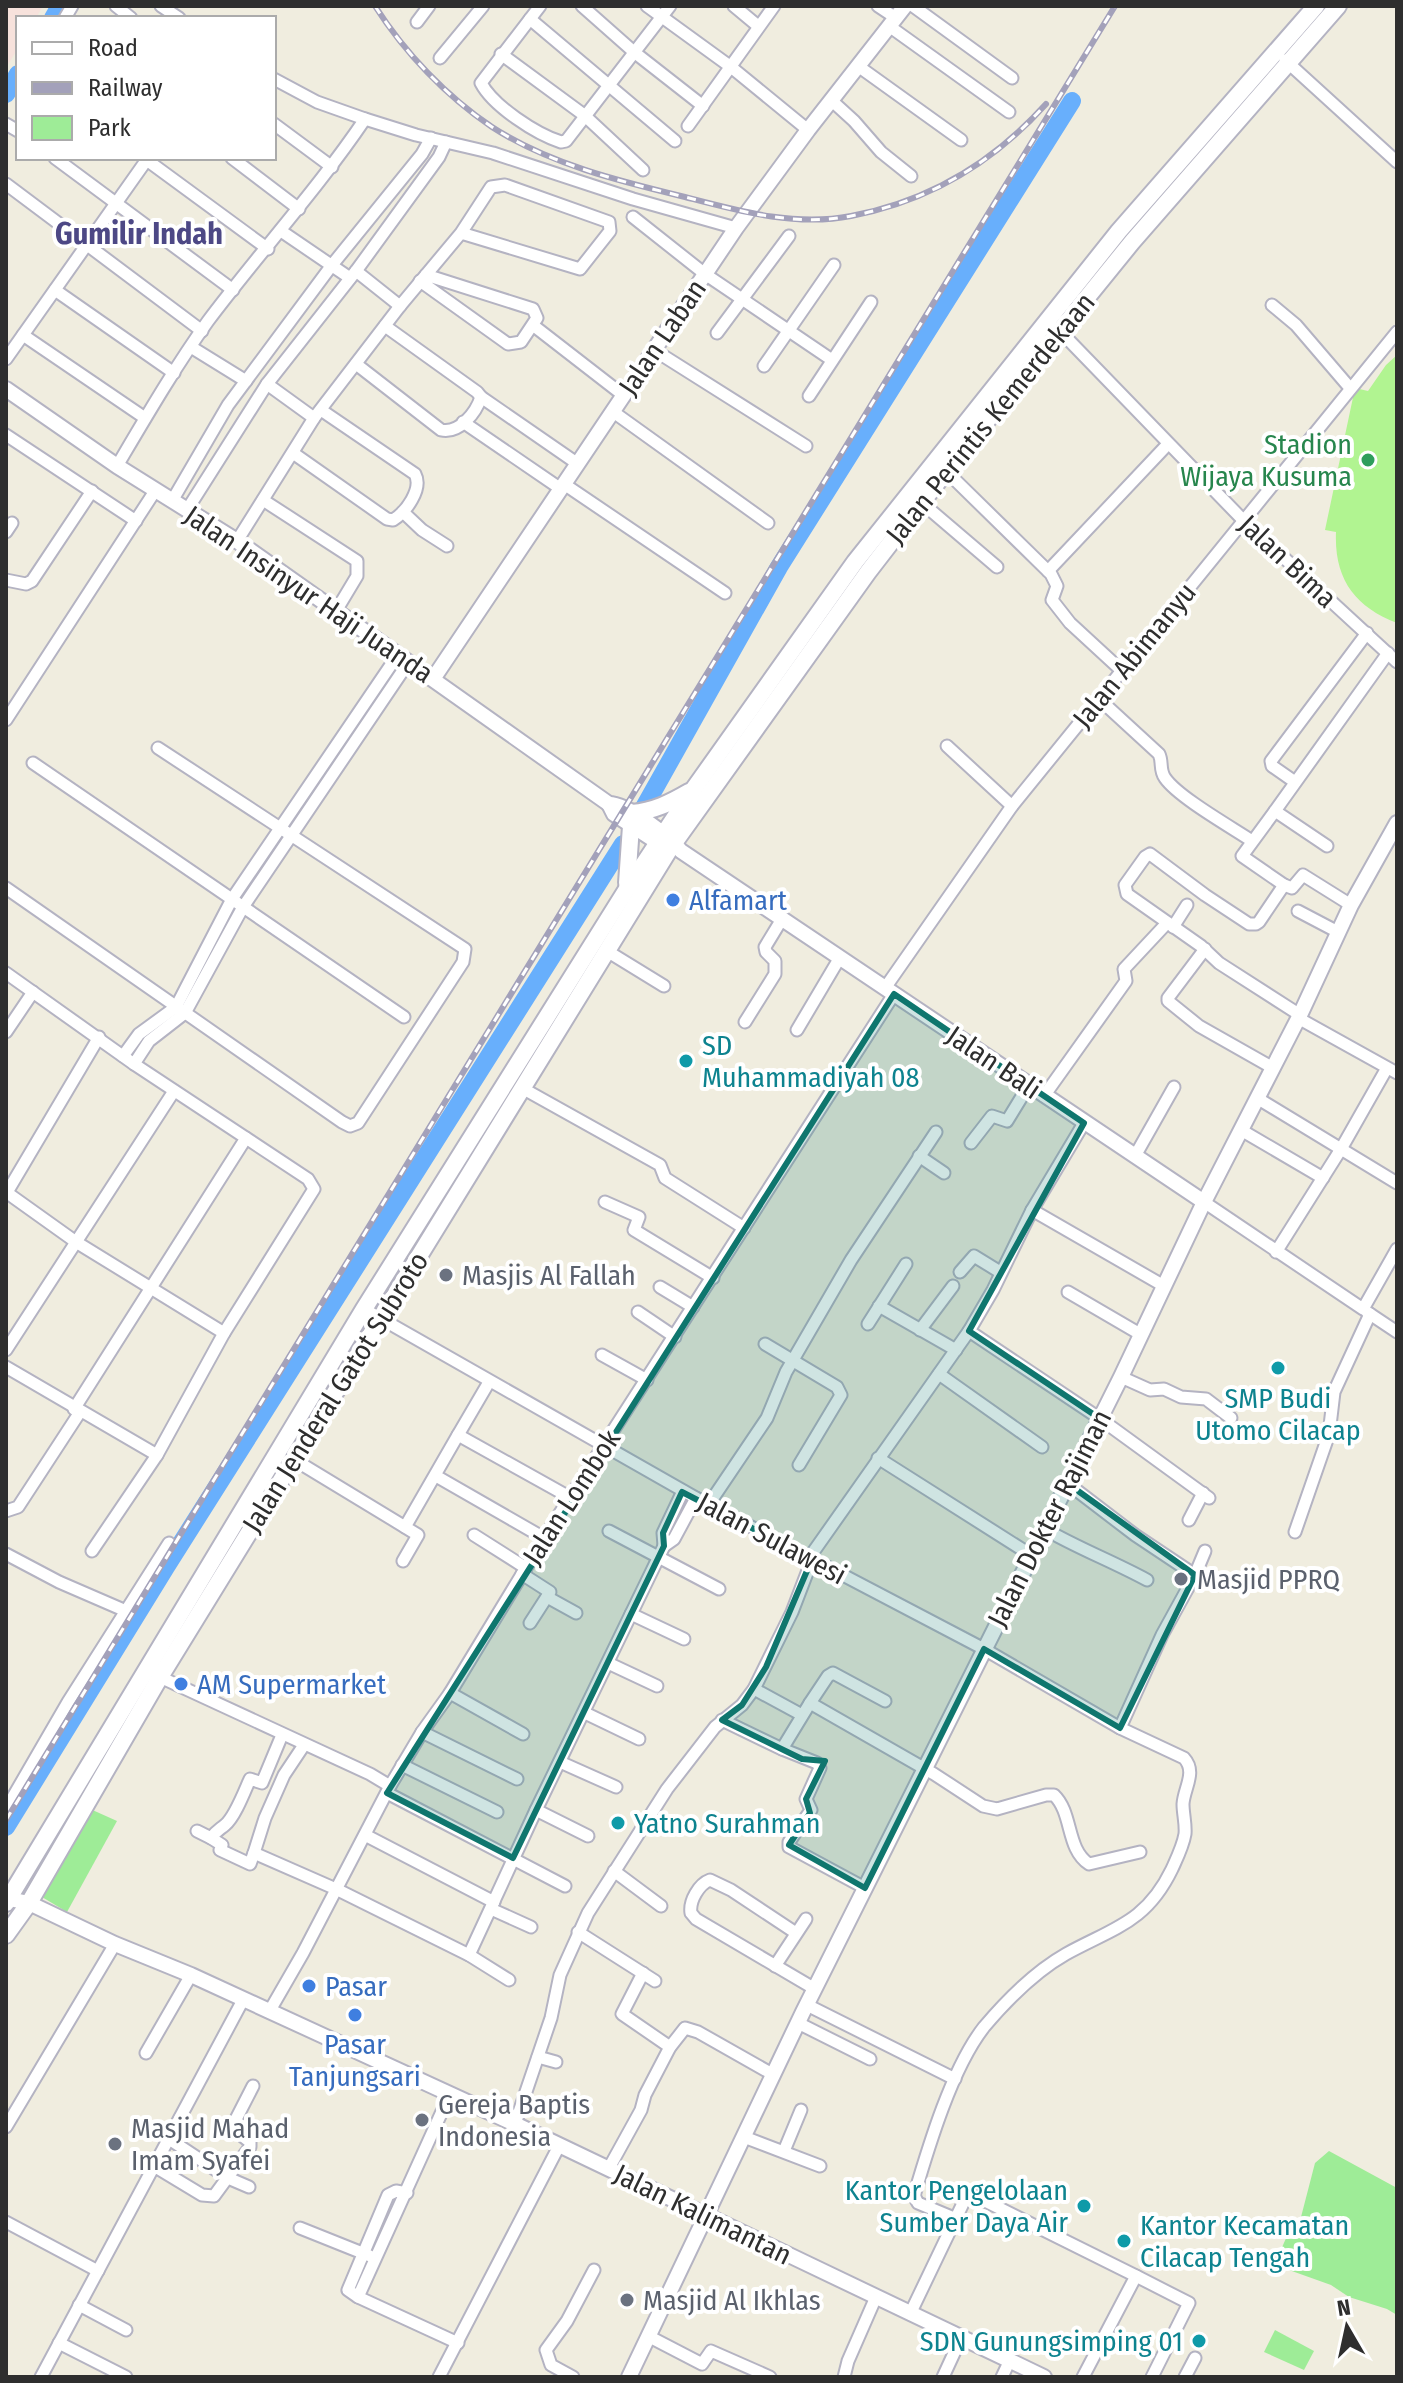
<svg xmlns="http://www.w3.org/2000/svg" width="1403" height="2383" viewBox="0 0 1403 2383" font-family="'Fira Sans Condensed',sans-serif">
	<rect width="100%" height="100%" fill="#f0eddf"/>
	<path fill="#f7e2dc" d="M 6,6 L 43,6 L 36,18 L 18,18 L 18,48 L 6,68 Z"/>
	<g fill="#9eec97">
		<path d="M 88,1808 L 117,1821 L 67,1912 L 37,1894 Z"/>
		<path d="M 1329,2151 L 1397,2188 L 1397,2315 L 1387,2309 L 1349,2297 L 1331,2285 L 1289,2270 L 1276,2261 L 1287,2236 L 1301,2217 L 1315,2163 Z"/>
		<path d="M 1275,2330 L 1314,2351 L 1304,2370 L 1264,2352 Z"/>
	</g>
	<path fill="#b1f491" d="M 1397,355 L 1397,623 C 1355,607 1334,579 1336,532 L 1325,530 L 1355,388 L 1368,391 L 1386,365 Z"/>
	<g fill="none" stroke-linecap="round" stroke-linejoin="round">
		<g stroke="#68affc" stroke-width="18">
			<path d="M 53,18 L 60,6"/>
			<path d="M 6,94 L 18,74"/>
			<path d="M 642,811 L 779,567 L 1072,101"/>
			<path d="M 6,1827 L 166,1567 L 623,844"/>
		</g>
		<g stroke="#b4b3c2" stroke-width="15">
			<g id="minor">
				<path d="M 116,6 L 131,18"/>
				<path d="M 161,6 L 179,18"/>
				<path d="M 540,6 L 481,83 C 493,106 536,134 561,142 L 566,141 L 670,6"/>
				<path d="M 582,6 L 634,52 L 703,106"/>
				<path d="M 647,6 L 731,67 L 808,130"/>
				<path d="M 734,6 L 758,26"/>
				<path d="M 878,6 L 896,18"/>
				<path d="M 913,6 L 1012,78"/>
				<path d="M 65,18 L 72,6"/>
				<path d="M 530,19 L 675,141"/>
				<path d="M 417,22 L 429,6"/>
				<path d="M 889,26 L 1009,112"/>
				<path d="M 501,54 L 584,115 L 643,170"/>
				<path d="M 440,58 L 483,6"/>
				<path d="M 1285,60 L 1397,162"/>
				<path d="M 858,66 L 961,140"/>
				<path d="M 274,79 L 317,102 L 365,119 L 416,135 L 493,153 L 633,199 L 736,228"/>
				<path d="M 831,100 L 854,121 L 881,152 L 911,176"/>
				<path d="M 6,124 L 18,131"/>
				<path d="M 274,124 L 332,167"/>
				<path d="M 688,126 L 774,6"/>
				<path d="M 55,158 L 233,290"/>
				<path d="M 144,158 L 268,249"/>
				<path d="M 232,158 L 299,209"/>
				<path d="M 6,184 L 202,331"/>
				<path d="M 633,217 L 705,274 L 832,360"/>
				<path d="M 281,231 L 350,278"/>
				<path d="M 356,271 L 400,306"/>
				<path d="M 420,281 L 508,344 L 521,342 L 537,318 L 533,309 L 426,275"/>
				<path d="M 55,290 L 174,373"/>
				<path d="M 1272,305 L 1296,325 L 1350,388"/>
				<path d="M 534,326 L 623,395"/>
				<path d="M 1057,328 L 1243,520 L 1397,662"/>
				<path d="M 717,333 L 789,236"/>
				<path d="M 23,335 L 145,418"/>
				<path d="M 191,347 L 246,381"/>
				<path d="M 654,350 L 806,446"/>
				<path d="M 6,359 L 148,158"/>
				<path d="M 356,364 L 441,430 C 459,434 476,413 481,397 L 477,392 L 385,326"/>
				<path d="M 764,366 L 834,265"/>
				<path d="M 267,384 L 314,418"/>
				<path d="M 809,396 L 871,302"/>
				<path d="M 481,397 L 578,464"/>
				<path d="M 612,411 L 768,523"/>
				<path d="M 463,422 L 561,489"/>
				<path d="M 6,435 L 136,521"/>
				<path d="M 293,453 L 387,519 L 393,520 C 406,512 423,489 415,474 L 321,410"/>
				<path d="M 117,466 C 146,417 175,367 208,321 C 259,253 317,190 365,119"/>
				<path d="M 946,471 L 1051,574 L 1057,586 L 1052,600 L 1070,623 L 1121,670"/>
				<path d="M 564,484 L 725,593"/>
				<path d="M 263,500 L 357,561 L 357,576 L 336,611"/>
				<path d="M 172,501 L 228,405 L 332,265 L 422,154 L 431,138"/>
				<path d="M 922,503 L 997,567"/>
				<path d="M 187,510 L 267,384 L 356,271 L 439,157 L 446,142"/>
				<path d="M 403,512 L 422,530 L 447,546"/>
				<path d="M 6,532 L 12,523"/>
				<path d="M 237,541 L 314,418 L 400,306 L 461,233 L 491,187 L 505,185 L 609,222 L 610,231 L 580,269 L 461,233"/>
				<path d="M 1048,571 L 1168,444"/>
				<path d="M 6,580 L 26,584 L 32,581 L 92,491"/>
				<path d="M 1098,698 L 1159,754 C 1163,762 1159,770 1165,778 C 1178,797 1231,827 1252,841"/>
				<path d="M 6,720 L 155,491"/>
				<path d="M 947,746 L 1012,806"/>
				<path d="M 33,763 L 404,1017"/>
				<path d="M 1295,782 L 1272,766 L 1271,761 L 1367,633"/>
				<path d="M 1275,811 L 1242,856 L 1284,885"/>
				<path d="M 1327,846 L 1275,811 L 1388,653"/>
				<path d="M 6,888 L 342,1122 L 350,1126 L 358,1123 L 463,962 L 465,949 L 158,748"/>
				<path d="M 1298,911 L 1338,932"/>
				<path d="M 1173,927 L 1187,905"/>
				<path d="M 1205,949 L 1168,998 L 1168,1001 L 1199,1026 L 1273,1068"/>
				<path d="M 607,951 L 664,986"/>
				<path d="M 6,973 L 134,1064 L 246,1138 L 74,1409"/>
				<path d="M 885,988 L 1012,806 L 1397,332"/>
				<path d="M 1300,1015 L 1219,963 L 1201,946 L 1127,894 L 1125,885 L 1145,857 L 1150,854 L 1205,895 L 1249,924 L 1256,924 L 1259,922 L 1284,885 L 1292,888 L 1303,875 L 1351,905"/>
				<path d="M 1298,1018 L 1397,1073"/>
				<path d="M 745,1022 L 775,974 L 775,961 L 766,952 L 765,947 L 782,919"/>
				<path d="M 797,1030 L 839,959"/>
				<path d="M 6,1032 L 33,992"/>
				<path d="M 123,1056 L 139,1034 L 176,1007 L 232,899 L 397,656"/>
				<path d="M 134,1064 L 149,1041 L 185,1013 L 243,907 L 408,663"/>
				<path d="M 522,1088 L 660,1165 L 665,1178 L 744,1228"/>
				<path d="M 1044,1096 L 1126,981 L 1124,969 L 1167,923"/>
				<path d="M 1257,1098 L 1397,1183"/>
				<path d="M 1241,1130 L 1323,1178"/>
				<path d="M 971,1143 L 992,1116 L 1007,1121 L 1029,1085"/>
				<path d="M 919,1156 L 944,1173"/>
				<path d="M 1135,1156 L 1174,1087"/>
				<path d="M 6,1192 L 76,1242 L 224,1333 L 157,1455 L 6,1367"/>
				<path d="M 6,1194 L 99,1037"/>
				<path d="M 605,1202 L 639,1217 L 634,1230 L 713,1278"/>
				<path d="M 1204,1202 L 1363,1309 L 1397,1249"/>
				<path d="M 1032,1210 L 1164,1286"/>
				<path d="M 1276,1252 L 1341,1149 L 1387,1068"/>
				<path d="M 960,1272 L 974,1256 L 1000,1272"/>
				<path d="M 660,1287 L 693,1307"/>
				<path d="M 1068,1292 L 1140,1334"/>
				<path d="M 879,1306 L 956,1350"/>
				<path d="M 364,1309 L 696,1498 L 984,1649 L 1120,1728 L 1184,1758 C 1197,1772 1184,1788 1183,1804 C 1183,1814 1186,1824 1185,1834 C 1183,1846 1177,1858 1172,1869 C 1146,1923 1113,1928 1066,1954 C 1036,1971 1006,2001 984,2027 C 952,2068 929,2145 914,2196 L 918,2203 L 954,2218"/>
				<path d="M 638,1312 L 675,1337"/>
				<path d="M 1367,1312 L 1397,1332"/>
				<path d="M 868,1324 L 906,1264"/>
				<path d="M 920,1330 L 953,1286"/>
				<path d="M 969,1331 L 1099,1418 L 1209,1498"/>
				<path d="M 224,1333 L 314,1189 L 308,1179 L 246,1138"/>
				<path d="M 765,1344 L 837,1387 L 841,1395 L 799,1465"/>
				<path d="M 6,1350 L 174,1091"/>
				<path d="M 602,1355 L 647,1380"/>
				<path d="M 939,1374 L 1042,1447"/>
				<path d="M 1121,1377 L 1150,1390 L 1164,1389 L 1181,1397 L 1206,1399 L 1231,1418"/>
				<path d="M 458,1435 L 489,1382"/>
				<path d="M 878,1458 L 1031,1555"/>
				<path d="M 293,1459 L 405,1527"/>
				<path d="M 436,1476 L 544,1538"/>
				<path d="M 1067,1483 L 1135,1535 L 1195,1575"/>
				<path d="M 683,1491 L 663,1533 L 664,1546 L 674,1539 L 696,1498"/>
				<path d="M 709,1504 L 767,1418 L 786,1372 L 851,1260 L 936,1132"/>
				<path d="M 6,1511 L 18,1507 L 80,1412"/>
				<path d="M 1189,1520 L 1203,1493"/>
				<path d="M 1043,1528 C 1077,1548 1112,1561 1147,1580"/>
				<path d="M 609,1531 L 719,1589"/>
				<path d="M 1295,1532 L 1329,1434 L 1334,1392 L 1370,1314"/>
				<path d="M 474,1535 L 526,1568"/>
				<path d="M 92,1551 L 157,1455"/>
				<path d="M 6,1554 L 59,1582 L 126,1611"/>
				<path d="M 809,1558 L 969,1331 L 993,1290 L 1032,1210 L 1084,1123"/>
				<path d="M 403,1561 L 418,1535 L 405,1527 L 458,1435 L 571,1498"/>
				<path d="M 522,1574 L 550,1592 L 530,1623"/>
				<path d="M 547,1597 L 576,1613"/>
				<path d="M 631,1614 L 684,1639"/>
				<path d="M 608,1663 L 657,1686"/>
				<path d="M 160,1677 L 370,1774 L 390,1786"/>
				<path d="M 754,1689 L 802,1715"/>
				<path d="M 450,1693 L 523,1734"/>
				<path d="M 810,1703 L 828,1676 L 833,1673 L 885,1701"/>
				<path d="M 585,1713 L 639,1739"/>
				<path d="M 722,1720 L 782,1749 L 810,1703 L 934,1774 L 983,1806 L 997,1809 L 1046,1795 L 1054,1795 C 1073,1813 1066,1849 1089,1864 L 1140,1852"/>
				<path d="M 1120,1728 L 1162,1635 L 1195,1575 L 1205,1551"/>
				<path d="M 422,1732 L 517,1779"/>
				<path d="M 304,1745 L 284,1775 L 265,1818 L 254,1853 L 336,1889 L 469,1955 L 509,1980"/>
				<path d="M 782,1749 L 817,1763 L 820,1768 L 806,1799 L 811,1810 L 789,1842 L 789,1847 L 865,1888"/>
				<path d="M 560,1762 L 616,1787"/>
				<path d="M 402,1765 L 497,1812"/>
				<path d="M 387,1793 L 565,1886"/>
				<path d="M 6,1809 L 68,1702 L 169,1543"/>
				<path d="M 536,1810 L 588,1836"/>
				<path d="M 197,1831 L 211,1838 C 216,1831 219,1830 225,1825 C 235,1817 245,1790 250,1779 L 262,1783 L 282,1735"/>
				<path d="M 365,1835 L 494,1902"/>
				<path d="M 211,1838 L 222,1845 L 220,1850 L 250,1864 L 254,1853"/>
				<path d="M 614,1871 L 661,1906"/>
				<path d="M 491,1909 L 531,1927"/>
				<path d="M 578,1932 L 655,1981"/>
				<path d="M 796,1933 L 731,1890 L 710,1880 C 699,1884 689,1901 691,1913 L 696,1919 L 815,1989"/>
				<path d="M 469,1955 L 536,1810 L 664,1546"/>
				<path d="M 775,1966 L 806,1919"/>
				<path d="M 643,1973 L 622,2014 L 670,2047"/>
				<path d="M 807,2005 L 955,2079"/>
				<path d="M 269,2012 L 303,1953 L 390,1786 L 422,1732 L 450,1693 L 544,1538 L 894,994"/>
				<path d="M 798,2023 L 870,2059"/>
				<path d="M 146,2053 L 191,1975"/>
				<path d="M 538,2057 L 556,2062"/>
				<path d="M 515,2124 L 551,2018 L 560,1975 L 588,1913 L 667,1789 L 715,1727 L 742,1705 L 754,1689 L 792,1612 L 812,1560"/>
				<path d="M 6,2127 L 115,1944"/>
				<path d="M 744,2137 L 820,2166"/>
				<path d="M 169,2139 L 228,2178 L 249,2187"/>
				<path d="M 784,2151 L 801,2110"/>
				<path d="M 154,2166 L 202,2195 L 214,2196 L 250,2147 L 250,2142 L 236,2131 L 233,2125 L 253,2086"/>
				<path d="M 609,2168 L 641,2110 L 645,2095 L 670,2047 L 685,2028 L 698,2032 L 774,2075"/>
				<path d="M 407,2193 L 396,2191 L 388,2195 L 348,2290 L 358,2297 L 458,2343"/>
				<path d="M 6,2222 L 98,2271"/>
				<path d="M 300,2228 L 370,2256"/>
				<path d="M 358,2297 L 449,2096"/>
				<path d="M 79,2305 L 126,2330"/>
				<path d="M 910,2314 L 967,2195 L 971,2194 L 1136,2276"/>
				<path d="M 648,2336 L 702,2364 L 711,2351 L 770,2377"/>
				<path d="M 59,2343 L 126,2377"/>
				<path d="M 41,2377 L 243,2000"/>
				<path d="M 439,2377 L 559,2146"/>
				<path d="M 573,2377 L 551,2365 L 546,2350 L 567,2321 L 594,2270"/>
				<path d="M 844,2377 L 848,2361 L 876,2297"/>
				<path d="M 943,2377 L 961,2338"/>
				<path d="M 1002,2377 L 1010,2360"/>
				<path d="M 1083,2377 L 1136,2276 L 1189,2303 L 1152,2377"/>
				<path d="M 1185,2377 L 1195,2358"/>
			</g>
		</g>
		<g stroke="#b4b3c2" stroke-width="18">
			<g id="tertiary">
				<path d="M 6,389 L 117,466 L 237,541 L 609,804 C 628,804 669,836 681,851 L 1204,1202"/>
				<path d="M 433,679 L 736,228 L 808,130 L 905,6"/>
				<path d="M 609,804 L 614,814 L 666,848"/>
				<path d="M 9,1899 L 29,1903 L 115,1944 L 191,1975 L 515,2124 L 1044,2377"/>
				<path d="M 629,2377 L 803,2012 L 1121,1377 L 1204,1202 L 1300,1015 L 1351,905 L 1397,823"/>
			</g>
		</g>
		<g stroke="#b4b3c2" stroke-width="20">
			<g id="secondary">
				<path d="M 632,813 C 654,811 670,803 689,792"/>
				<path d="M 627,883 L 631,826"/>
				<path d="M 6,1903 L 364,1309 L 627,889 L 693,790 L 855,562 L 1119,231 L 1316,6"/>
				<path d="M 6,1935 L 29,1903 L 160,1677 L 669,850 L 868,572 L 946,471 L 1132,242 L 1338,6"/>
			</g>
		</g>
		<use href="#minor" stroke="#fff" stroke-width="11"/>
		<use href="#tertiary" stroke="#fff" stroke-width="14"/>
		<use href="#secondary" stroke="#fff" stroke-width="16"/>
		<g stroke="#a3a1ba" stroke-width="6">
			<g id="rail">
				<path d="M 375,6 C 405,53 446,96 492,127 C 549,164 619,181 685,197 C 739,211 795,227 851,216 C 930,201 993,163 1046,104"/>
				<path d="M 6,1820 L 1115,6"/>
			</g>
		</g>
		<use href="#rail" stroke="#fff" stroke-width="3" stroke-dasharray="9" stroke-linecap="butt"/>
	</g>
	<path fill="#0f766e" fill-opacity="0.2" stroke="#0f766e" stroke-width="6" stroke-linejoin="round" d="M 894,994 L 1084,1123 L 969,1331 L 1099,1418 L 1067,1483 L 1195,1575 L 1120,1728 L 984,1649 L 865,1888 L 789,1845 L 810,1813 L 806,1799 L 825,1761 L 802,1759 L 722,1720 L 742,1705 L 766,1667 L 812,1559 L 682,1492 L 663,1533 L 664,1546 L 513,1858 L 387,1793 Z"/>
	<circle fill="#2e9e5b" stroke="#fff" stroke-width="3" cx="1368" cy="460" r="8"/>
	<g fill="#3f7fe0" stroke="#fff" stroke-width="3">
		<circle cx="673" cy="900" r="8"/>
		<circle cx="181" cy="1684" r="8"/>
		<circle cx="309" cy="1986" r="8"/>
		<circle cx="355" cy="2015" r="8"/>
	</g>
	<g fill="#0f9aa8" stroke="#fff" stroke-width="3">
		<circle cx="686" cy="1061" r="8"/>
		<circle cx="1278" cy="1368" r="8"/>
		<circle cx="618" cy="1823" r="8"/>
		<circle cx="1084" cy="2206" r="8"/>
		<circle cx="1124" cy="2241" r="8"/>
		<circle cx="1199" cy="2341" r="8"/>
	</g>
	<g fill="#6b7280" stroke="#fff" stroke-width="3">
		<circle cx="446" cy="1275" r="8"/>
		<circle cx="1181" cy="1579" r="8"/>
		<circle cx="422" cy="2120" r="8"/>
		<circle cx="115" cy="2144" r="8"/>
		<circle cx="627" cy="2300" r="8"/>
	</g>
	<g text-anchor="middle" stroke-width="8" stroke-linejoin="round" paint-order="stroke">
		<g font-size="28" fill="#2e2e2e" stroke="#fff">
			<text transform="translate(662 337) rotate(-56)" y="10">Jalan Laban</text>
			<text transform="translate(990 418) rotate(-51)" y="10">Jalan Perintis Kemerdekaan</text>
			<text transform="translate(1288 561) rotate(43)" y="10">Jalan Bima</text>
			<text transform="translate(309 594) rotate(34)" y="10">Jalan Insinyur Haji Juanda</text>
			<text transform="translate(1134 655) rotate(-51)" y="10">Jalan Abimanyu</text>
			<text transform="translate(994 1062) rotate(34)" y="10">Jalan Bali</text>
			<text transform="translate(335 1392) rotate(-58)" y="10">Jalan Jenderal Gatot Subroto</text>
			<text transform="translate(571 1497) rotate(-57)" y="10">Jalan Lombok</text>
			<text transform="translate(1049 1518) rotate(-63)" y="10">Jalan Dokter Rajiman</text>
			<text transform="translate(772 1538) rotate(28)" y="10">Jalan Sulawesi</text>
			<text transform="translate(703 2214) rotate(26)" y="10">Jalan Kalimantan</text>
		</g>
		<g font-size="28" fill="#27864d" stroke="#fff" text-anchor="end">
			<text x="1352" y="454">Stadion<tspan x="1352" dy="32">Wijaya Kusuma</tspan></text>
		</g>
		<g font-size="28" fill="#366cbe" stroke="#fff" text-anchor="start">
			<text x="689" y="910">Alfamart</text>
			<text x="197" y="1694">AM Supermarket</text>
			<text x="325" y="1996">Pasar</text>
			<text x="355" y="2054" text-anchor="middle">Pasar<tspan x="355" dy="32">Tanjungsari</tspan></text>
		</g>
		<g font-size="28" fill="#0d838f" stroke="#fff" text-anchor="start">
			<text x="702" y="1055">SD<tspan x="702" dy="32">Muhammadiyah 08</tspan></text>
			<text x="1278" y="1408" text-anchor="middle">SMP Budi<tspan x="1278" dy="32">Utomo Cilacap</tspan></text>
			<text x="634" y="1833">Yatno Surahman</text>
			<text x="1068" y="2200" text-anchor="end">Kantor Pengelolaan<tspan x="1068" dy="32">Sumber Daya Air</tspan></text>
			<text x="1140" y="2235">Kantor Kecamatan<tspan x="1140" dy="32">Cilacap Tengah</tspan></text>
			<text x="1183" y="2351" text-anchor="end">SDN Gunungsimping 01</text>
		</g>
		<g font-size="28" fill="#5b616d" stroke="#fff" text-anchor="start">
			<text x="462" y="1285">Masjis Al Fallah</text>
			<text x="1197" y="1589">Masjid PPRQ</text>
			<text x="438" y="2114">Gereja Baptis<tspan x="438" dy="32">Indonesia</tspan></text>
			<text x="131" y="2138">Masjid Mahad<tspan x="131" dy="32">Imam Syafei</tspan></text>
			<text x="643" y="2310">Masjid Al Ikhlas</text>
		</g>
		<g font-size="30" font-weight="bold" fill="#4d4885" stroke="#fff">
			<text x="139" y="244">Gumilir Indah</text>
		</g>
	</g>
	<rect width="1403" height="2383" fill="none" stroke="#2e2e2e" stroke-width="16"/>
	<rect x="16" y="16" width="260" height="144" fill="#ffffff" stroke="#ababab" stroke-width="2"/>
	<rect x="32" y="42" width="40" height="12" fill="#ffffff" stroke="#ababab" stroke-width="2"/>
	<text x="88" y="56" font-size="24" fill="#2e2e2e">Road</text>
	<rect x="32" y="82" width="40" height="12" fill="#a3a1ba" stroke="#ababab" stroke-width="2"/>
	<text x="88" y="96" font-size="24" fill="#2e2e2e">Railway</text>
	<rect x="32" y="116" width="40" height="24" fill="#9eec97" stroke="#ababab" stroke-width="2"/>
	<text x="88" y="136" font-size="24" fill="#2e2e2e">Park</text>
	<g transform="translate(1347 2327) rotate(351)" stroke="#ffffff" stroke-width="6" paint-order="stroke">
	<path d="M0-6L14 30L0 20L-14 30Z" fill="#2e2e2e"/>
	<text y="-12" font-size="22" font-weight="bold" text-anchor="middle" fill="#2e2e2e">N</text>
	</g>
</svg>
